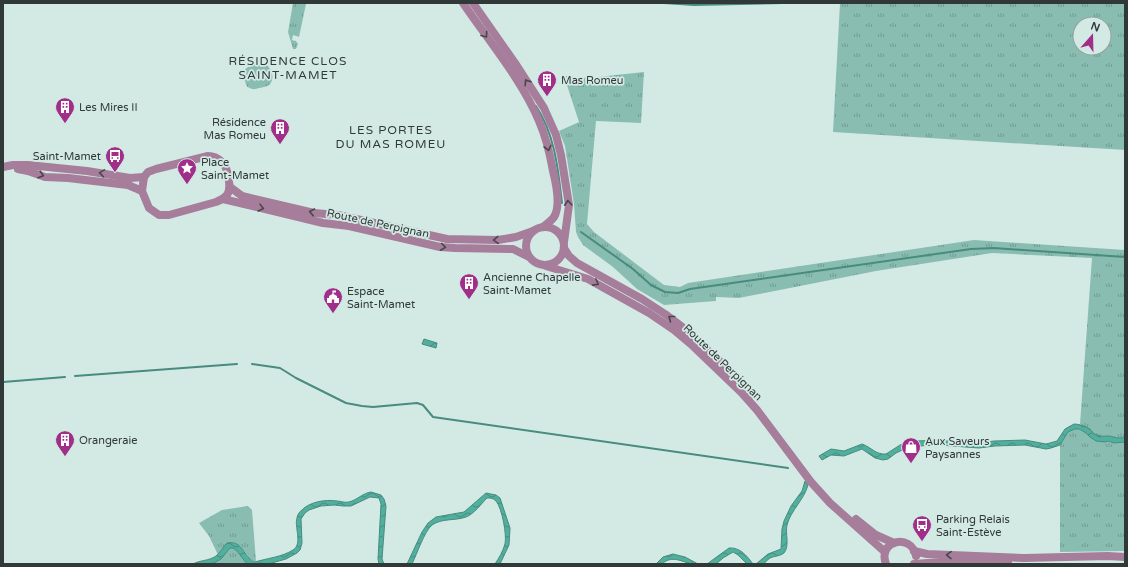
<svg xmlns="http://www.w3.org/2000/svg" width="1128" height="567" viewBox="0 0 1128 567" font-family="'Varela Round',sans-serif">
	<defs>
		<pattern id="grass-tufts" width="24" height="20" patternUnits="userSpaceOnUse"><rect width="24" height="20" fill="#8abdb1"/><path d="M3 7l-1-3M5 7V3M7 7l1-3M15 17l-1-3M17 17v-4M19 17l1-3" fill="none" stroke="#719b91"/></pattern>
		<pattern id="water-waves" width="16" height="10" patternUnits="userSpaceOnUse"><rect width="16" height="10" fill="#51af9e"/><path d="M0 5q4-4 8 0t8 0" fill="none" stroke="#448f82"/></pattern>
	</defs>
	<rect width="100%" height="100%" fill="#d3eae4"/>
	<g fill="url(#grass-tufts)" fill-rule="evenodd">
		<path d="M 293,3 L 305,3 L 306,4 L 299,37 L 293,35 L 292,40 L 296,41 L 298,44 L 296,49 L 293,49 L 288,32 Z"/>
		<path d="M 840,3 L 1125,3 L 1125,150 L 833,132 ZM 1080,24 L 1104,24 L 1104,48 L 1080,48 Z"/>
		<path d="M 263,63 C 270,65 276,77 270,84 C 268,87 263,87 259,88 C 255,89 253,90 250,88 C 246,87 246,84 245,81 C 240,66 251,66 263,63 Z"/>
		<path d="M 644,72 L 641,123 L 596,121 L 587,224 L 594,232 L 664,285 L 680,287 L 688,283 L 974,240 L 1125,250 L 1125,437 L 1115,438 L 1108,436 L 1105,437 L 1098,436 L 1093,433 L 1089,429 L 1080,424 L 1092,258 L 992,253 L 876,271 L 739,298 L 716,297 L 716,301 L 664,305 L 637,289 L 613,267 L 583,245 L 578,237 L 576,232 L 574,204 L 565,146 L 559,131 L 579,122 L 564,76 L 588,78 Z"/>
		<path d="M 1075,429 L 1078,429 L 1086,433 L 1090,437 L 1114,443 L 1125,442 L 1125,551 L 1060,552 L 1060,445 L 1068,432 Z"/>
		<path d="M 248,506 L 252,510 L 256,561 C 249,561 247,554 242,549 C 240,547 237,545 235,543 L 218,555 L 209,536 L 199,523 L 222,510 Z"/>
		<path d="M 230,548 L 233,548 L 237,551 L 247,564 L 212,564 L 221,559 Z"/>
	</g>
	<g fill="url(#water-waves)" stroke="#478c7f">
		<path d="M 424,339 L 437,343 L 436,348 L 422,344 Z"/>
		<path d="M 1074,424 C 1079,424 1085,426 1090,429 C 1092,431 1093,434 1097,435 C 1101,437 1105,436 1109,436 C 1116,437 1117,439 1125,437 L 1125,442 L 1114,443 L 1108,441 L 1105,442 L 1096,441 L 1090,437 L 1086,433 L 1079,429 L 1075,429 L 1068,432 L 1060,445 L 1051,448 L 1046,449 L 1025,445 L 995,446 L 979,448 L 939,445 L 918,446 L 907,448 L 896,453 L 888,459 L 883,460 L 875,458 L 862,449 L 844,456 L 831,455 L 822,460 L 819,456 L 831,449 L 844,451 L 862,444 C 871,447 876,455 886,454 L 900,445 L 905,443 L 917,441 L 938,440 L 979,443 L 994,441 L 1025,440 L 1046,444 L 1050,443 L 1057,441 L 1065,429 Z"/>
		<path d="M 805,481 L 808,485 C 804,500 791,510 787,525 C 785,533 790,546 784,553 C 781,556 774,556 770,558 C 767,560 765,563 763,564 C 761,565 758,564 756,564 L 768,554 L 781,549 L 782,529 L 784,521 L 791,506 L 802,491 Z"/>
		<path d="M 371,492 L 381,495 L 384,499 L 386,506 L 382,559 L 384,564 L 379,564 L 378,559 L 381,504 L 379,498 L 370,497 L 351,506 L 343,506 L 334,505 L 321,506 L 309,510 L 305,513 L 301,519 L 302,543 L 300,550 L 297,553 L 286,559 L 268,564 L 247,564 L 237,551 L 233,548 L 230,548 L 221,559 L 212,564 L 193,564 C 200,560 209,561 216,556 C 220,553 223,547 227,543 C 244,540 242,557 255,562 C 268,558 282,557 293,550 C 303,544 294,526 297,518 C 297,515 300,511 302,510 C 309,502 326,499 337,501 C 341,501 344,503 349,502 C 357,500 363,493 371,492 Z"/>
		<path d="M 486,493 L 496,495 L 500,498 L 510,528 L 509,545 L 500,564 L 495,564 C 499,558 503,551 505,544 C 507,535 502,508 496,501 C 493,498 490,498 487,498 C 481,504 474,514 466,517 C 455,521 442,518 432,525 C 424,532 417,554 412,564 L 407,564 L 422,532 L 428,523 L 436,517 L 464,512 Z"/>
		<path d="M 729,548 C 740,547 747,556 753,564 L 747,564 L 738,555 L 733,552 L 723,558 L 716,564 L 707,564 Z"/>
		<path d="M 673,554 L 685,557 L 698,564 C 695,564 691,564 688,563 C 679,560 670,556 662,564 L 656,564 L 663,557 Z"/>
	</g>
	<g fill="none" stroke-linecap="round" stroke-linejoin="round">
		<g stroke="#478c7f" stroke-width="2">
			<path d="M 664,3 L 694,5 L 783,3"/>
			<path d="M 536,106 C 555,135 558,169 562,203"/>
			<path d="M 581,232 L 633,269 L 651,285 L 665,292 L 678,293 L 690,289 L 971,249 L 994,248 L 1125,257"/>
			<path d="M 252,364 L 280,368 L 296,378 L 346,403 L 362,406 L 373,407 L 417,403 L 423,405 L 433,417 L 788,468"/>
			<path d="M 75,376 L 237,364"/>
			<path d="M 3,382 L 65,377"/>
		</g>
		<g stroke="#a67d9a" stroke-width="8">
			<path d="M 463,3 C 488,40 522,80 539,121 C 546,137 550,154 553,171 C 556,183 561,206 554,217 C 551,221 547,224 543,227"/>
			<path d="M 473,3 L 515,63 L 544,108 L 556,135 L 561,155 L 569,205 L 564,242"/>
			<path d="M 208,156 C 213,156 218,158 222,162 C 228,168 232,188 227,195 C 224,199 220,200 216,202 L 169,215 L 159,215 L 149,208 L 142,191 L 144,177 L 148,172 L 156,169 Z"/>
			<path d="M 3,167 L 13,165 L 28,165 L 87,171 L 130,178 L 144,177"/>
			<path d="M 18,169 L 28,171 L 45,177 L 68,178 L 128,185 L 142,191"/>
			<path d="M 230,187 L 242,196 L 314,213 L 338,215 L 447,239 L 498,240 L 516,237 L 533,231"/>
			<path d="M 223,199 L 323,223 L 349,226 L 440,247 L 455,248 L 513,249 L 529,257"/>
			<circle cx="545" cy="246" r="19"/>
			<path d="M 564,248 L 569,256 L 577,263 L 642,299 L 665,314 L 681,326 L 725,366 L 751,395"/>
			<path d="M 546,266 L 588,279 L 649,313 L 674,330 L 693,346 L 741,392 L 757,410 L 811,482 L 830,503 L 885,552"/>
			<path d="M 856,519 L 876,535 L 894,543"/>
			<path d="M 914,551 L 927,554 L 1024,558 L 1108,556 L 1125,557"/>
			<path d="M 886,564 C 877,541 911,532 916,556"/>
			<path d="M 914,564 L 941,562 L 1008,562"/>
		</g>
	</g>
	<defs><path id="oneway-chevron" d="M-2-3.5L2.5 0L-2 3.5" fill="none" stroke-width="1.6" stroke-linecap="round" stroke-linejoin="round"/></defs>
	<g stroke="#48474b">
		<use href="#oneway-chevron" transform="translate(485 35) rotate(54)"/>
		<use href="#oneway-chevron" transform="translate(527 82) rotate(-123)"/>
		<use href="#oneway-chevron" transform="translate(548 148) rotate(77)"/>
		<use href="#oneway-chevron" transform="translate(102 173) rotate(-171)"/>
		<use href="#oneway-chevron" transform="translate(41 175) rotate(16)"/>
		<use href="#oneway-chevron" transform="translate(568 203) rotate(-93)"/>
		<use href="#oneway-chevron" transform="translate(261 208) rotate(14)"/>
		<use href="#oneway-chevron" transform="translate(312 212) rotate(-168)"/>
		<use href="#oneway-chevron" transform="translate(496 240) rotate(178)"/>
		<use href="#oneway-chevron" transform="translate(443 247) rotate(8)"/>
		<use href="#oneway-chevron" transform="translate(596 283) rotate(29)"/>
		<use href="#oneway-chevron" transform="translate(671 318) rotate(-142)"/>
		<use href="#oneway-chevron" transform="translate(949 555) rotate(-179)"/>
	</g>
	<defs>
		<g id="building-pin" transform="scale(1)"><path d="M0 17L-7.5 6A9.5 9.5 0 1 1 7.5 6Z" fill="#a12f8a" stroke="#d3eae4"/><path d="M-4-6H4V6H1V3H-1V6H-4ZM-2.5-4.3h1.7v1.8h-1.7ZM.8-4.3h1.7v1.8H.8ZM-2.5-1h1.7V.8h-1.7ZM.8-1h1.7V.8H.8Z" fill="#fff"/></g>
		<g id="bus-pin" transform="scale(1)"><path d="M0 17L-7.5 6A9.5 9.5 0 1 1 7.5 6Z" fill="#a12f8a" stroke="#d3eae4"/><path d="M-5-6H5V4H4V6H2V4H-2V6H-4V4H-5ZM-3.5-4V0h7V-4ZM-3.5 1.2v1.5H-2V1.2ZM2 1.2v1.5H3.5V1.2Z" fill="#fff"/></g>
		<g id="sight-pin" transform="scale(1)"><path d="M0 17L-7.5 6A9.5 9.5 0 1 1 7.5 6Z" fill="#a12f8a" stroke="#d3eae4"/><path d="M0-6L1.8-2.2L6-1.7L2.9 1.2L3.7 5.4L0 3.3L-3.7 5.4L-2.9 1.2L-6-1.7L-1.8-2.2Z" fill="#fff"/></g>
		<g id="civic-pin" transform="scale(1)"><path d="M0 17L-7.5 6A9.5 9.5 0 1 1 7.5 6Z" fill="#a12f8a" stroke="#d3eae4"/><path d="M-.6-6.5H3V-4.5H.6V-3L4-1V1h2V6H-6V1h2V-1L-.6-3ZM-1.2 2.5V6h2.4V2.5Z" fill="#fff"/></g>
		<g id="shop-pin" transform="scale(1)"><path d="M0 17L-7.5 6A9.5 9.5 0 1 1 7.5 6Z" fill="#a12f8a" stroke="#d3eae4"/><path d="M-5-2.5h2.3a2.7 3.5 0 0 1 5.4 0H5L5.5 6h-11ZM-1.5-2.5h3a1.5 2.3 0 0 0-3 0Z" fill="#fff"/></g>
	</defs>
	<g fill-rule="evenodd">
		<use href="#building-pin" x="547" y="80"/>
		<use href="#building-pin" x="65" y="107"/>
		<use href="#building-pin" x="280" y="128"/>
		<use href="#bus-pin" x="115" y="156"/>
		<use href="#sight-pin" x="187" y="168"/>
		<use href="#building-pin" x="469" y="283"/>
		<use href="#civic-pin" x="333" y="297"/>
		<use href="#building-pin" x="65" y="440"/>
		<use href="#shop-pin" x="911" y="447"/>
		<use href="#bus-pin" x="922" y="525"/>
	</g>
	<g text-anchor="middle" stroke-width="3.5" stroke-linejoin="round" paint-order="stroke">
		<g font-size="11" fill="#303937" stroke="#d3eae4" text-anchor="start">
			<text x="561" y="84">Mas Romeu</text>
			<text x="79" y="111">Les Mires II</text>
			<text x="266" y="126" text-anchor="end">Résidence<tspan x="266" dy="13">Mas Romeu</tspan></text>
			<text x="101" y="160" text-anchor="end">Saint-Mamet</text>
			<text x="201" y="166">Place<tspan x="201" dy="13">Saint-Mamet</tspan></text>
			<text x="483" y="281">Ancienne Chapelle<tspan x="483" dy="13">Saint-Mamet</tspan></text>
			<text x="347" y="295">Espace<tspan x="347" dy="13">Saint-Mamet</tspan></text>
			<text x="79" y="444">Orangeraie</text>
			<text x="925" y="445">Aux Saveurs<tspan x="925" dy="13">Paysannes</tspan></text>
			<text x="936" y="523">Parking Relais<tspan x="936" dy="13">Saint-Estève</tspan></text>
		</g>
		<g font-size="11" fill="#303937" stroke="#d3eae4">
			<text transform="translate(378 223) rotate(12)" y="4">Route de Perpignan</text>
			<text transform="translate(723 362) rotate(44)" y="4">Route de Perpignan</text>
		</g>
		<g font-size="12" letter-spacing="1" fill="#303937" stroke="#d3eae4">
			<text x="288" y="65">RÉSIDENCE CLOS<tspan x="288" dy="14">SAINT-MAMET</tspan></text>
			<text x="391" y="134">LES PORTES<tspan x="391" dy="14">DU MAS ROMEU</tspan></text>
		</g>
	</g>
	<rect width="1128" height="567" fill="none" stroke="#303937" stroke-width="8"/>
	<g transform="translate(1092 36) rotate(20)"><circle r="19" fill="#d3eae4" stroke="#92a39f"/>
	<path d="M0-3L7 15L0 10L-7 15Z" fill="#a12f8a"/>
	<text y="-6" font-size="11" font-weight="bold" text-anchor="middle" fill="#303937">N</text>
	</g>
</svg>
